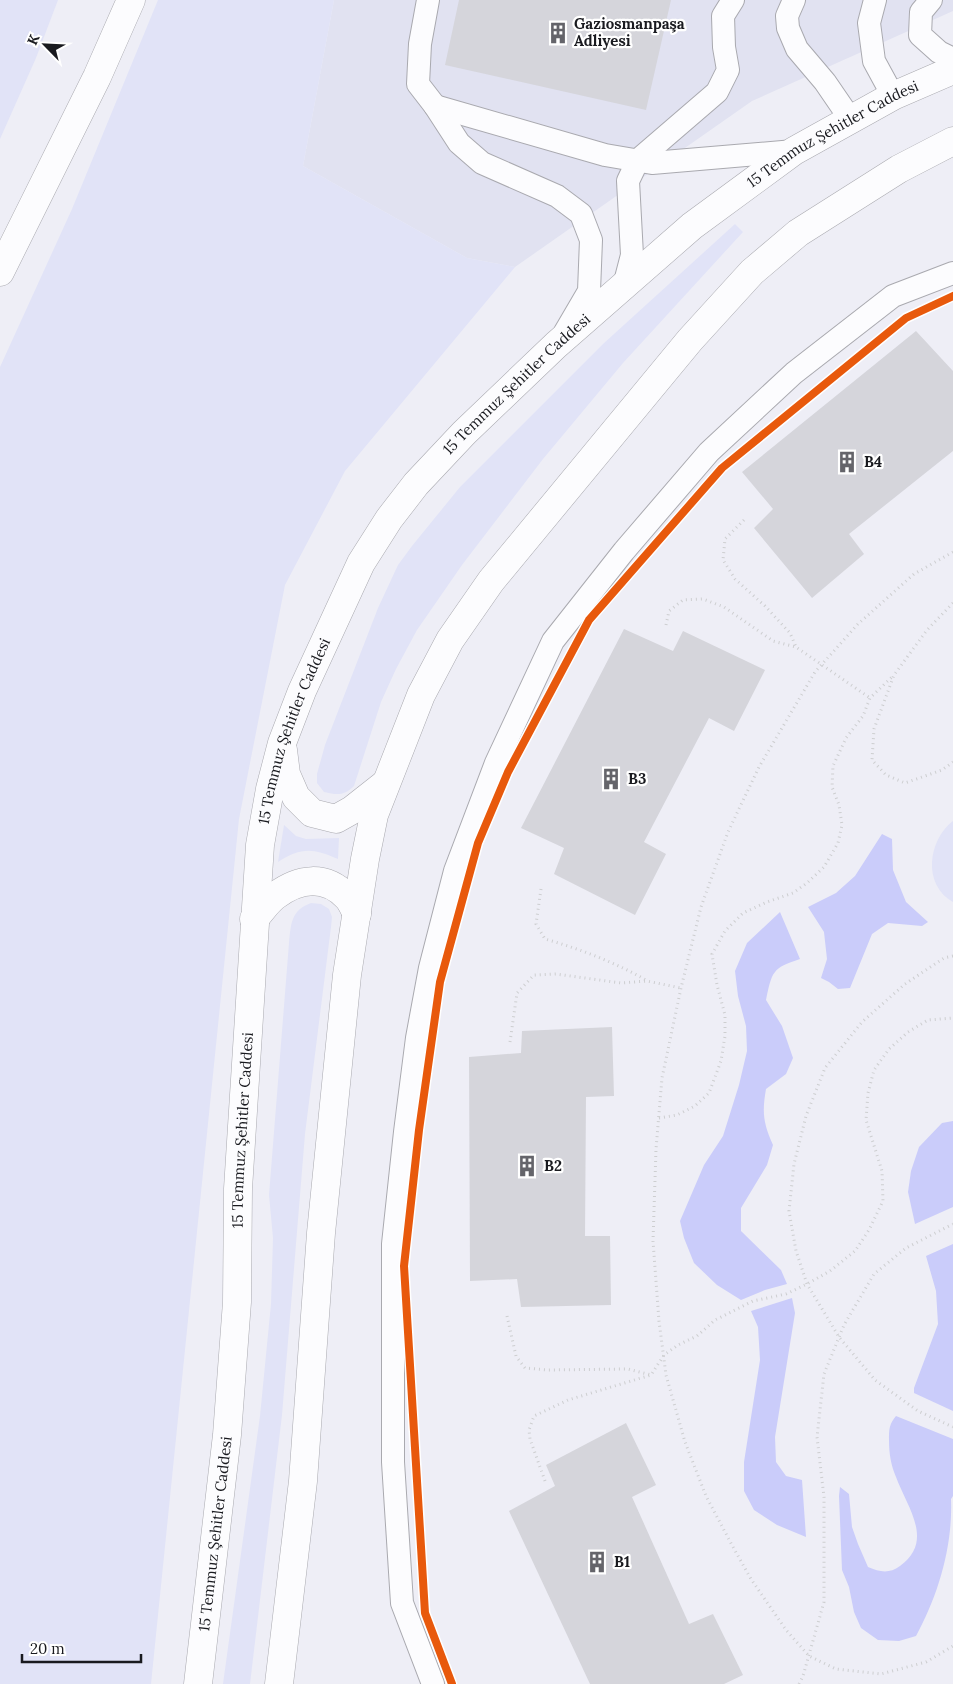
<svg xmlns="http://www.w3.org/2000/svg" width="953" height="1684" viewBox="0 0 953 1684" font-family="Lora,serif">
	<rect width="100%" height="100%" fill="#eeeef6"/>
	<path fill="#e1e2f1" d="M 334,0 L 953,0 L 953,11 L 752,101 L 515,267 L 467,258 L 303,166 Z"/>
	<g fill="#e1e3f7">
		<path d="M 0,0 L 58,0 L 36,58 L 0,139 Z"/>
		<path d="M 158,0 L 334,0 L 303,166 L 467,258 L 515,267 L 345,471 L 285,585 L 239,819 L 151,1684 L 0,1684 L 0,367 L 72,209 Z"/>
		<path d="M 735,224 L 743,232 L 623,363 L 543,459 L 462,565 L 417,630 L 396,669 L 381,702 L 354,786 C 344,796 337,795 324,792 L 317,783 L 317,774 L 325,745 L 378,608 L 398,565 L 412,546 L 460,487 L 603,344 Z"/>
		<path d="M 953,821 L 953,902 C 922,885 928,840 953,821 Z"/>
		<path d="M 284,825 L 296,836 L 306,839 L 339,838 L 338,859 C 313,848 301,847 278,862 Z"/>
		<path d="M 311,903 L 321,904 L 329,909 L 332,917 L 331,927 L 305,1134 L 282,1415 L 250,1684 L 223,1684 L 260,1416 L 271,1304 L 273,1238 L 269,1195 L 289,943 C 291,924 291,910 311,903 Z"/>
	</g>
	<g fill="#caccfa">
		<path d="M 882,834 L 892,839 L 893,870 L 906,902 L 928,922 L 922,926 L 888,923 L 872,934 L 850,988 L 838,989 L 829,982 L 821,978 L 827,959 L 824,932 L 808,907 L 836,893 L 855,876 Z"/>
		<path d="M 780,912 L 800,959 C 772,968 772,972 766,1000 L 782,1026 L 793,1058 L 786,1074 L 766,1089 C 762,1112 763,1123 773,1145 L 767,1165 L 741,1208 L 741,1231 L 781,1270 L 787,1284 L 765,1290 L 741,1300 L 717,1285 L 694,1263 L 684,1238 L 680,1221 L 704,1165 L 723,1136 L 739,1085 L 747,1051 L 746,1026 L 738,996 L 735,971 L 747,943 Z"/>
		<path d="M 953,1121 L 953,1207 L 915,1224 L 908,1192 L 911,1171 L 919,1147 L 942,1123 Z"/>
		<path d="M 953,1244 L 953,1411 L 914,1393 L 914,1388 L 938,1324 L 936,1291 L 926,1256 Z"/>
		<path d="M 792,1298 L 795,1313 L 775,1437 L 776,1462 L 786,1476 L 802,1480 L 806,1537 L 777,1525 L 754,1510 L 744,1491 L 744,1462 L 760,1360 L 758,1327 L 751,1311 Z"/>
		<path d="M 896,1416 L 953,1439 L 953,1496 L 951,1499 C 953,1546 938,1596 916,1636 L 899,1641 L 878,1640 L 861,1628 L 854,1612 L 849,1587 L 842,1570 L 839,1496 L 840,1487 L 849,1494 L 852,1527 L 858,1544 L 868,1567 C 880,1572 889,1574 900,1566 C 935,1541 907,1507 896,1477 C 891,1465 889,1454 889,1440 C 889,1430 889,1424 896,1416 Z"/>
	</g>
	<g fill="#d5d5db">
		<path d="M 459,0 L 671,0 L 646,110 L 445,65 Z"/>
		<path d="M 916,331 L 953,371 L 953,451 L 849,534 L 864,554 L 812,598 L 754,528 L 773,509 L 742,472 Z"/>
		<path d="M 624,629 L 673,651 L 683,631 L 765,670 L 734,731 L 709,718 L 644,842 L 666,854 L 635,915 L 554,874 L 564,848 L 521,828 Z"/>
		<path d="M 612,1027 L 614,1096 L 586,1097 L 585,1236 L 610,1236 L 611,1305 L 521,1307 L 517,1279 L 470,1281 L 469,1057 L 521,1053 L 522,1031 Z"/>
		<path d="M 626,1423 L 656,1485 L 632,1497 L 689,1624 L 713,1614 L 743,1675 L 724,1684 L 590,1684 L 509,1511 L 555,1486 L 546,1465 Z"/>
	</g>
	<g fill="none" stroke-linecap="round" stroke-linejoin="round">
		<g stroke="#a9a9af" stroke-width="24">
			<g id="lane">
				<path d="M 428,0 L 420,44 L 418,84 L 435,106 L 459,143 L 482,163 L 557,196 L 581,214 L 591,240 L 589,291 L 565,332"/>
				<path d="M 794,0 L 787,16 L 788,28 L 797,49 L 825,82 L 851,120"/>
				<path d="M 875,0 L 869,23 L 874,61 L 893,96"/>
				<path d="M 931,0 L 921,12 L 920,35 L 939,52 L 953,59"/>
				<path d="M 435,106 L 605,155 L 652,163 L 794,151"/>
				<path d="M 624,286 L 632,255 L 628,181 L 638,160 L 717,92 L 728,70 L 724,47 L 723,16 L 733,0"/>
				<path d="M 433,1684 L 402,1603 L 393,1462 L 393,1244 L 405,1132 L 417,1038 L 430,968 L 455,871 L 496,763 L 553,641 L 624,551 L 709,452 L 794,373 L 893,296 L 953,273"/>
			</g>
		</g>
		<g stroke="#a9a9af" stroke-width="29">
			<g id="secondary">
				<path d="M 283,750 L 286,774 L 296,797 L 312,813 L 336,819 L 352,810 L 385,784"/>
				<path d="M 254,919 C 261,912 267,902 275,896 C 299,878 325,874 347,897 C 352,902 354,909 357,914"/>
				<path id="s1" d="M 198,1684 L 227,1435 L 237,1302 L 238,1189 L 260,845 L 270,789 L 282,743 L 302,691 L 361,563 L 389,519 L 416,484 L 464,433 L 556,345 L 692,226 L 794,151 L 893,96 L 953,70"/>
				<path d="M 279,1684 L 303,1481 L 321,1233 L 347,975 L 365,859 L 374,815 L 421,695 L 450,640 L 491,581 L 690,340 L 752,272 L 798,233 L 899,169 L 953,141"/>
			</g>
		</g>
		<g stroke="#a9a9af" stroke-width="29">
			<path id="highway" d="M 0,272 L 97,77 L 131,0"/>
		</g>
		<g stroke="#cdced0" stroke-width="3" stroke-dasharray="1 4" stroke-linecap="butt">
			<path d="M 744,520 L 725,539 L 723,560 L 735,579 L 765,606 L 790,633 L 796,647"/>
			<path d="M 953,552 L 914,574 L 858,624 L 815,672 L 759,767 L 728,832 L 701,907 L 681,988 L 662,1078 L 656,1149 L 653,1241 L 659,1321 L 666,1375 L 685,1442 L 706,1496 L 733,1547 L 751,1579 L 786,1630 L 809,1656 L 836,1669 L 881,1674 L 926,1662 L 953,1646"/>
			<path d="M 953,603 L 927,630 L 894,675 L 874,729 L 872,760 L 886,775 L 905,783 L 942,770 L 953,762"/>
			<path d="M 666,625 L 669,611 L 683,600 L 703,599 L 724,607 L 773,641 L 796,647 L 870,698"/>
			<path d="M 541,889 L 536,924 L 545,939 C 580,949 614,962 646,980"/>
			<path d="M 953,956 L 944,958 L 905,984 L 862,1022 L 825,1068 L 806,1116 L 794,1164 L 789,1211 L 796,1251 L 807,1284 L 839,1337 L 875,1380 L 918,1411 L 953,1427"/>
			<path d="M 510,1042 L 517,993 L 534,975 L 556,974 L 621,983 L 647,981 L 681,988"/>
			<path d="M 659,1118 L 677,1115 L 695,1106 L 709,1093 L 721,1061 L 725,1036 L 725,1015 L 717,985 L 712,954 L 725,931 L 743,913 L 767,902 L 793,893 L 807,883 L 824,867 L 838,843 L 842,825 L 839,805 L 832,787 L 833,766 L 846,738 L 863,716 L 870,698 L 894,675"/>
			<path d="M 507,1316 L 516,1356 L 525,1368 L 548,1370 L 628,1369 L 651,1375"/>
			<path d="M 545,1481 L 530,1439 L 529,1430 L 534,1416 L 568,1400 L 651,1375 L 664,1355 L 678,1345 L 697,1336 L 715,1320 L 753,1301 L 786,1294 L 807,1284 L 830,1271 L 855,1251 L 869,1230 L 883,1201 L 882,1171 L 866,1120 L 868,1093 L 874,1070 L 889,1049 L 908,1032 L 928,1020 L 953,1018"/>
			<path d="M 799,1684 L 803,1676 L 824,1602 L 824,1497 L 817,1437 L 824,1374 L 844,1325 L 874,1274 L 906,1248 L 953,1224"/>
		</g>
		<use href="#lane" stroke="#fcfcfe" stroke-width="22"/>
		<use href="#secondary" stroke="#fcfcfe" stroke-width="28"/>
		<use href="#highway" stroke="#fcfcfe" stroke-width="28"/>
		<g stroke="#fff" stroke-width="11">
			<path id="cycleway" d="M 452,1684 L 425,1613 L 404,1266 L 419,1130 L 440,982 L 478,843 L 508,772 L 589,620 L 722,468 L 906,318 L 953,296"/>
		</g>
		<use href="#cycleway" stroke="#e8590c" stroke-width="8"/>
	</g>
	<defs>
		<g id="building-bare" transform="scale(1.725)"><path d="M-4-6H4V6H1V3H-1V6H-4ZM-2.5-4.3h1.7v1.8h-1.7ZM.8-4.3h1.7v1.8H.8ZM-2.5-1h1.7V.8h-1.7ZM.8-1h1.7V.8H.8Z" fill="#64646a" stroke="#fff" stroke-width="2.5" paint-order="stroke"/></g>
	</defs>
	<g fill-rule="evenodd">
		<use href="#building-bare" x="558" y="33"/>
		<use href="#building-bare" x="847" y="462"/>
		<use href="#building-bare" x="611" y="779"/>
		<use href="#building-bare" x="527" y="1166"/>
		<use href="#building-bare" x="597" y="1562"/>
	</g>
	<g text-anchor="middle" stroke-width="4.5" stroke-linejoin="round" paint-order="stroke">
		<g font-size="15" font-weight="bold" fill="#191a1f" stroke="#fff" text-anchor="start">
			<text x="574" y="29">Gaziosmanpaşa<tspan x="574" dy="17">Adliyesi</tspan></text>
			<text x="864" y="467">B4</text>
			<text x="628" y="784">B3</text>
			<text x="544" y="1171">B2</text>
			<text x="614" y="1567">B1</text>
		</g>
		<g font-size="15" fill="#191a1f" stroke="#fff">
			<text dy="5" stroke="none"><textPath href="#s1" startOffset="1786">15 Temmuz Şehitler Caddesi</textPath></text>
			<text dy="5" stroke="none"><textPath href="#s1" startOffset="1381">15 Temmuz Şehitler Caddesi</textPath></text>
			<text dy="5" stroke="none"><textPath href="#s1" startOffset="961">15 Temmuz Şehitler Caddesi</textPath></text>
			<text dy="5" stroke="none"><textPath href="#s1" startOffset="556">15 Temmuz Şehitler Caddesi</textPath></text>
			<text dy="5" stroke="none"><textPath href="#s1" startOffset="151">15 Temmuz Şehitler Caddesi</textPath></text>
		</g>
	</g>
	<g transform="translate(45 45) rotate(294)" stroke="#ffffff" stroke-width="4" paint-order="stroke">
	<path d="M0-4L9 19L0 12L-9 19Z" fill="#191a1f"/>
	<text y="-8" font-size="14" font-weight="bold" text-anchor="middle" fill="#191a1f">K</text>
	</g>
	<path d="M22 1654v8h119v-8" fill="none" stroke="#191a1f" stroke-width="2.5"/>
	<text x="30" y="1654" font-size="15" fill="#191a1f" stroke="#ffffff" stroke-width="4" paint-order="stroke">20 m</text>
</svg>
